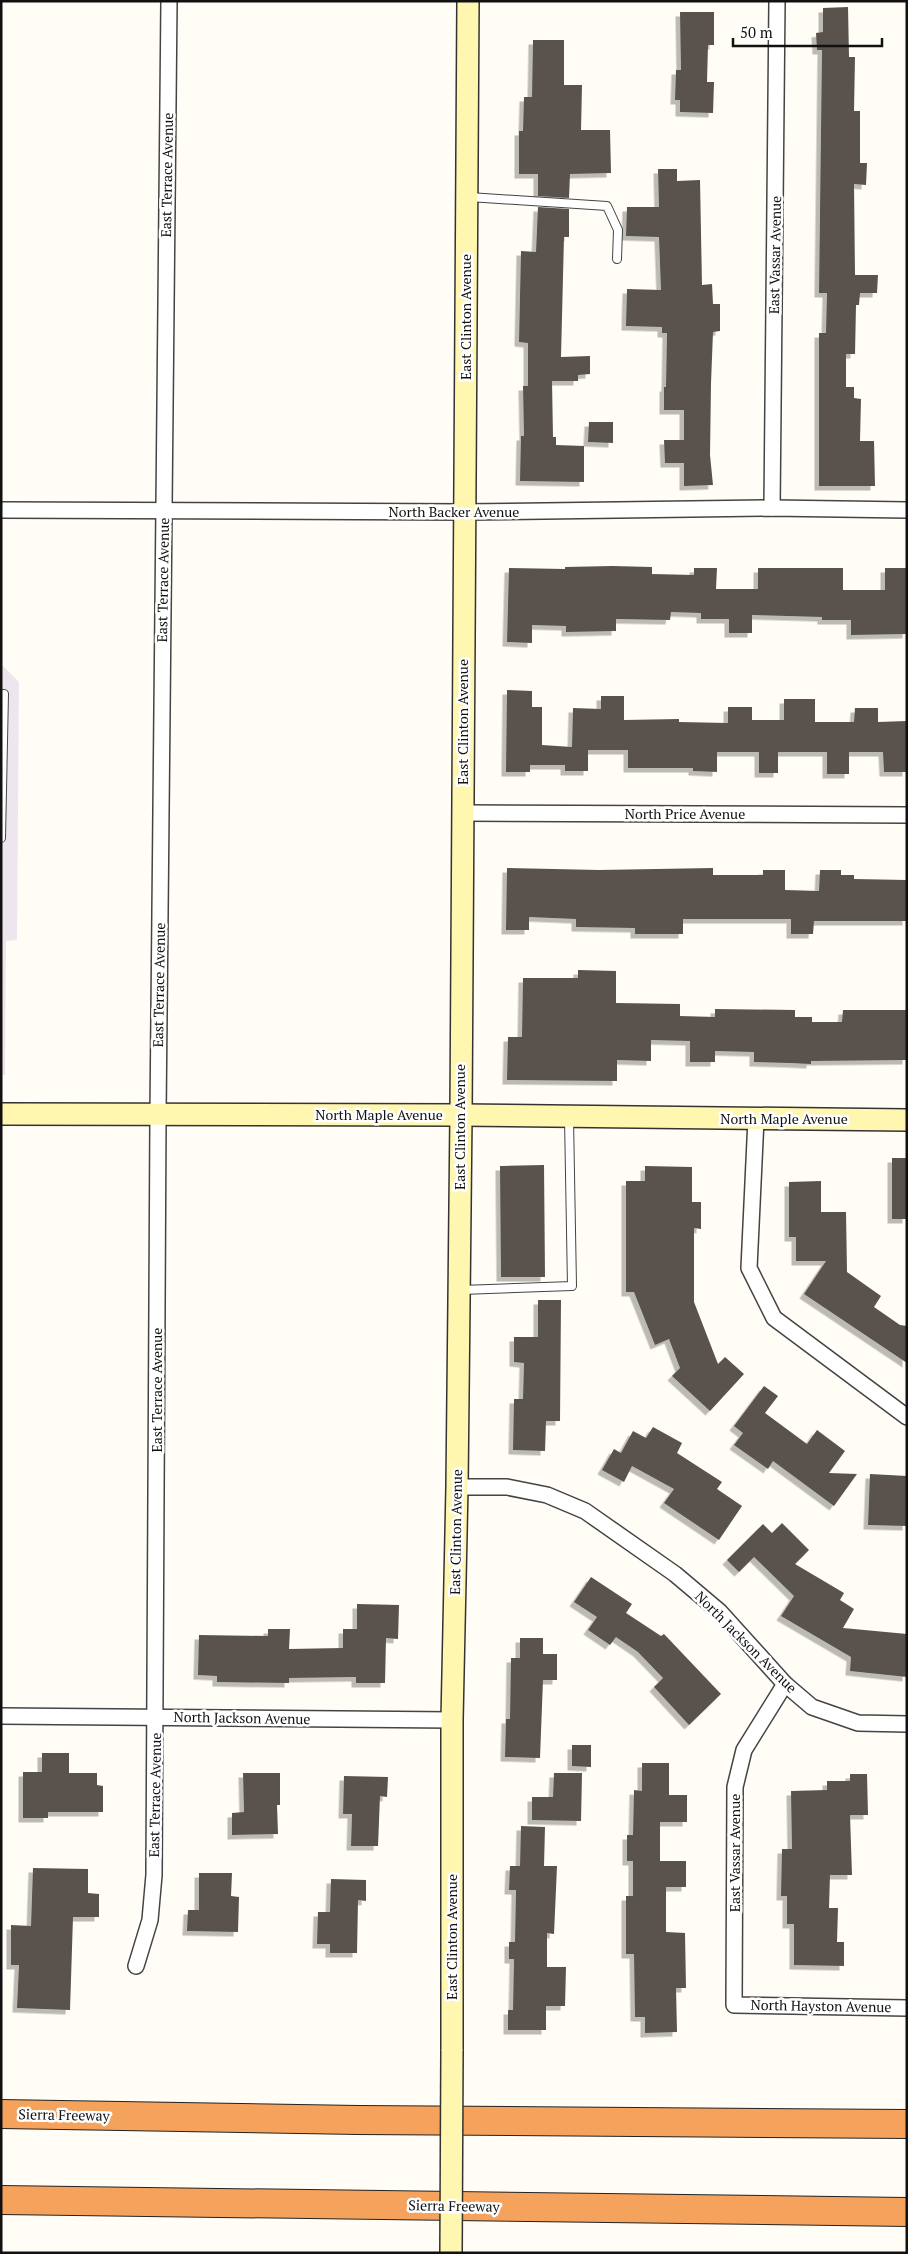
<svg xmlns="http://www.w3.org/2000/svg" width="908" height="2254" viewBox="0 0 908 2254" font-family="'PT Serif',serif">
	<defs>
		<filter id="shadow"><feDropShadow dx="-4.5" dy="4.5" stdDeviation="0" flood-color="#0004"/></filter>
	</defs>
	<rect width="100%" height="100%" fill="#fffdf5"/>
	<path fill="#eee6ef" d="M 1,664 L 19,682 L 17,940 L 6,941 L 5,1075 L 1,1075 Z"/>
	<g fill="#5a524d" filter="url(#shadow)">
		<path d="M 848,7 L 849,57 L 855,57 L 854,111 L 860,111 L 860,163 L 867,163 L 866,185 L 854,184 L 855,275 L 878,275 L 877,293 L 860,293 L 859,305 L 856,305 L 855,354 L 846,354 L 846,387 L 854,387 L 854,398 L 861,399 L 860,441 L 874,441 L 875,486 L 819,486 L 819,333 L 826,333 L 827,293 L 819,293 L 822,50 L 817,50 L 816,33 L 823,32 L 823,8 Z"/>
		<path d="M 680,12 L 714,12 L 714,45 L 708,45 L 707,82 L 714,82 L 713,113 L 680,112 L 680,100 L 675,100 L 676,70 L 681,70 Z"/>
		<path d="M 533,40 L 564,40 L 564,85 L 582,85 L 581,130 L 610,130 L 611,173 L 570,174 L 569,198 L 538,196 L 538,174 L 519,174 L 519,131 L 523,131 L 524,97 L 532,97 Z"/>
		<path d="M 658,169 L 677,169 L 677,181 L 700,180 L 702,285 L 712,284 L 713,304 L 720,304 L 720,331 L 713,332 L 711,383 L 710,455 L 713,485 L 684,486 L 684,463 L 665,463 L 664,440 L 684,440 L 684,410 L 664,410 L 664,387 L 666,387 L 667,333 L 662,333 L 662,327 L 626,326 L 627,289 L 661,290 L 659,237 L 626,236 L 627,207 L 659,207 Z"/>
		<path d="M 538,207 L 569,209 L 569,237 L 564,237 L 561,357 L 590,356 L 590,374 L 578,375 L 578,381 L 552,381 L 553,437 L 556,437 L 556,445 L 584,446 L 584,482 L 520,481 L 521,436 L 524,436 L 523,386 L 528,386 L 528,343 L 519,342 L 521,251 L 536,252 Z"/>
		<path d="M 589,422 L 613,422 L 613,443 L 588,442 Z"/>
		<path d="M 612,566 L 652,567 L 652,574 L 694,575 L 694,568 L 717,568 L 716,589 L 758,589 L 758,568 L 843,568 L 843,590 L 885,590 L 885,568 L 907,568 L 907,634 L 851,635 L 851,620 L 822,620 L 822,617 L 752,615 L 752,633 L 729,633 L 729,619 L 701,619 L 701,613 L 671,612 L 670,620 L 616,619 L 616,631 L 566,632 L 566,626 L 532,625 L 532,643 L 507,642 L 509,568 L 565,569 L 565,567 Z"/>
		<path d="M 507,690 L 532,691 L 532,707 L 542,707 L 542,745 L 572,747 L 573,708 L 601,709 L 601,696 L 624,696 L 624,720 L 679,719 L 679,722 L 728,723 L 728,707 L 752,707 L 752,720 L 784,720 L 784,699 L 815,699 L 815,722 L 854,722 L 855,708 L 878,708 L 878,722 L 907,721 L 907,772 L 884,772 L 883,752 L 849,752 L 849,774 L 827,774 L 827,752 L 778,752 L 778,773 L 759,773 L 759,752 L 717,752 L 717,772 L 693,771 L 693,768 L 628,768 L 628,750 L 588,750 L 588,771 L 565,771 L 565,765 L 530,765 L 530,772 L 506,772 Z"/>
		<path d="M 507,868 L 599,870 L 713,868 L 713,875 L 763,875 L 763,870 L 785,870 L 785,890 L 819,891 L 820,870 L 841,870 L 841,875 L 854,875 L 854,879 L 907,880 L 907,921 L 814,921 L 813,934 L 791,934 L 791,919 L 683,919 L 683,934 L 635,934 L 635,928 L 576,927 L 576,919 L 529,917 L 529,930 L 506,930 Z"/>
		<path d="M 578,970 L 616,971 L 616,1003 L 680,1004 L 680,1016 L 715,1017 L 715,1009 L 795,1010 L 795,1017 L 812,1017 L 812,1022 L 842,1022 L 843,1010 L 907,1010 L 907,1060 L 811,1061 L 811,1064 L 790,1063 L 754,1062 L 754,1052 L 715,1051 L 715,1062 L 690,1062 L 690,1041 L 651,1040 L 651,1061 L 617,1060 L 617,1081 L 507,1080 L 508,1037 L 522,1037 L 523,978 L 578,978 Z"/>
		<rect x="892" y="1158" width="15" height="61"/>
		<path d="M 544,1165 L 545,1277 L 501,1277 L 500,1166 Z"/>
		<path d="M 645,1166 L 692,1167 L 692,1202 L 701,1202 L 701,1229 L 694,1228 L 694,1302 L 718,1364 L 725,1357 L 744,1374 L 710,1411 L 672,1376 L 680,1368 L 669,1339 L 655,1345 L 634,1292 L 626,1292 L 626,1181 L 645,1181 Z"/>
		<path d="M 821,1181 L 821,1212 L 846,1212 L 847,1272 L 881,1296 L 874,1307 L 900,1325 L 907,1326 L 907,1363 L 804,1294 L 826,1261 L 796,1261 L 796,1237 L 789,1237 L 789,1182 Z"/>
		<path d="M 538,1300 L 561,1300 L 560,1421 L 546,1421 L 545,1451 L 513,1450 L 514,1399 L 523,1399 L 524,1363 L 514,1362 L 514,1337 L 538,1337 Z"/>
		<path d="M 764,1386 L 778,1396 L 765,1413 L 807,1444 L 817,1430 L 845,1451 L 829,1473 L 857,1474 L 834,1506 L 773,1461 L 768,1469 L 734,1445 L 743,1433 L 734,1426 Z"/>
		<path d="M 653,1427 L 682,1443 L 677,1453 L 722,1482 L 717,1489 L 742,1506 L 719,1540 L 664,1503 L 674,1489 L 632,1466 L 624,1482 L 602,1470 L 614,1449 L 621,1453 L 633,1431 L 646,1438 Z"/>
		<path d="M 870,1474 L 907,1476 L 907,1526 L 868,1525 Z"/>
		<path d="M 782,1523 L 809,1550 L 795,1564 L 844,1593 L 840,1600 L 854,1609 L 843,1628 L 907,1634 L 907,1677 L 850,1671 L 851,1657 L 781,1616 L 794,1596 L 754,1557 L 739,1572 L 727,1560 L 763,1524 L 772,1533 Z"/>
		<path d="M 591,1577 L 632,1604 L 626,1613 L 661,1636 L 664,1634 L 721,1694 L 689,1725 L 654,1687 L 663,1678 L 638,1652 L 616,1637 L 610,1645 L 588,1630 L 597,1617 L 574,1602 Z"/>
		<path d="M 357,1604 L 399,1605 L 398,1639 L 386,1638 L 385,1683 L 356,1683 L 356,1677 L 289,1678 L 289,1683 L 217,1682 L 217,1676 L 198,1675 L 199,1635 L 268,1636 L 268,1629 L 290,1629 L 289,1649 L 343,1648 L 343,1629 L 357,1629 Z"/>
		<path d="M 520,1638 L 543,1638 L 543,1654 L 557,1654 L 557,1680 L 543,1680 L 540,1758 L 505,1757 L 506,1719 L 510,1719 L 511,1658 L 520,1658 Z"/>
		<path d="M 572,1745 L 591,1745 L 591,1767 L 572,1766 Z"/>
		<path d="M 42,1753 L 69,1753 L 69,1773 L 97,1773 L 97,1785 L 103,1786 L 103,1812 L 48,1812 L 48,1818 L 23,1818 L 23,1772 L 42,1772 Z"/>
		<path d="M 642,1763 L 669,1763 L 669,1795 L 687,1795 L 687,1822 L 660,1822 L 660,1861 L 686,1861 L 686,1887 L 666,1887 L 666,1932 L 685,1933 L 686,1988 L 676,1988 L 677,2032 L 645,2033 L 645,2017 L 635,2017 L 634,1954 L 626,1954 L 626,1896 L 633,1896 L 633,1861 L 627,1861 L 627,1835 L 633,1835 L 634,1790 L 642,1791 Z"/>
		<path d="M 243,1773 L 280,1773 L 280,1805 L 277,1805 L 278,1834 L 232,1835 L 232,1813 L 244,1812 Z"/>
		<path d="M 554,1773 L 582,1773 L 581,1821 L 532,1820 L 532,1797 L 553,1797 Z"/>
		<path d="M 850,1774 L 867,1774 L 868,1815 L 850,1815 L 852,1875 L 830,1875 L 829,1908 L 838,1908 L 837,1942 L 844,1942 L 844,1966 L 794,1965 L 794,1924 L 787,1924 L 787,1896 L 781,1896 L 782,1849 L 792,1849 L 791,1791 L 827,1790 L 827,1781 L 850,1781 Z"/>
		<path d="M 344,1776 L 388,1777 L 387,1797 L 380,1796 L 378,1846 L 351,1846 L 352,1814 L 343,1814 Z"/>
		<path d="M 521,1826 L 545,1827 L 544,1866 L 557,1866 L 554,1934 L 547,1933 L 547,1967 L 566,1967 L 565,2006 L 546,2006 L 546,2030 L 508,2030 L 508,2010 L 513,2010 L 514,1959 L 509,1959 L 509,1942 L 515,1942 L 516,1890 L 509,1890 L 510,1866 L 520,1866 Z"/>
		<path d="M 33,1868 L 88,1869 L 88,1893 L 99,1894 L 99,1917 L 73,1917 L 70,2010 L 17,2008 L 19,1965 L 11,1965 L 11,1925 L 31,1926 Z"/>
		<path d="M 199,1873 L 232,1873 L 231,1896 L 239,1897 L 238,1932 L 187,1931 L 188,1910 L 199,1910 Z"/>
		<path d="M 331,1879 L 366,1880 L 366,1901 L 358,1900 L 357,1953 L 330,1953 L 330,1944 L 317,1944 L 318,1912 L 330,1912 Z"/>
	</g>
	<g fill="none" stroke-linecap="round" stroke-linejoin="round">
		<g stroke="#444" stroke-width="10">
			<g id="lane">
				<path d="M 469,197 L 607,206 L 618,230 L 617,259"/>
				<path d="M 1,838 L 4,694"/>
				<path d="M 461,1290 L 572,1286 L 569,1118"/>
			</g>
		</g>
		<g stroke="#444" stroke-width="18">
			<g id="street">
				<path d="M 772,508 L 777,1"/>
				<path d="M 1,510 L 465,512 L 772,508 L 907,510"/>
				<path d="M 463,813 L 907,815"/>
				<path d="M 756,1119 L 749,1268 L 774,1318 L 907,1417"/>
				<path d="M 457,1487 L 507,1487 L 547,1495 L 585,1511 L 675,1574 L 720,1612 L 785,1684 L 812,1707 L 858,1723 L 907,1724"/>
				<path d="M 785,1684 L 744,1750 L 735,1787 L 734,2005 L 907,2008"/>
				<path d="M 1,1716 L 452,1720"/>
				<path d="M 136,1966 L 150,1920 L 154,1875 L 158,1115 L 169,1"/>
			</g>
		</g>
		<g stroke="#333" stroke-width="24">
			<g id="secondary">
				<path d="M 1,1114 L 461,1115 L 907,1120"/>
				<path d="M 452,2051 L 452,1720 L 457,1487 L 461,1115 L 468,1"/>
			</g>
		</g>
		<g stroke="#222" stroke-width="30">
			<g id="highway">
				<path d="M 1,2114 L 358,2120 L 907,2124"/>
				<path d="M 1,2200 L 907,2212"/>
			</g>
		</g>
		<use href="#lane" stroke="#fff" stroke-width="8"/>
		<use href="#street" stroke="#fff" stroke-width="15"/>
		<use href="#secondary" stroke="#fff6b0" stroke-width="21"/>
		<use href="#highway" stroke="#f5a25d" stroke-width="28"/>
		<g stroke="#333" stroke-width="24" stroke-linecap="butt">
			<path id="secondary-bridge" d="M 451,2253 L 452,2051"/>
		</g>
		<use href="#secondary-bridge" stroke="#fff6b0" stroke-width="21"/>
	</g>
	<g text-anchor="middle" stroke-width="5" stroke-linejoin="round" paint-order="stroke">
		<g font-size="14" fill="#111" stroke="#fff">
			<text transform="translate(167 175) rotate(-89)" y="5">East Terrace Avenue</text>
			<text transform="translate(775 255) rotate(-89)" y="5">East Vassar Avenue</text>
			<text transform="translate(466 317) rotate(-90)" y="5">East Clinton Avenue</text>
			<text x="454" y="517">North Backer Avenue</text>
			<text transform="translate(163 580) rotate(-89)" y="5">East Terrace Avenue</text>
			<text transform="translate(463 722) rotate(-90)" y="5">East Clinton Avenue</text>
			<text x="685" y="819">North Price Avenue</text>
			<text transform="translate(159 985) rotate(-89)" y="5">East Terrace Avenue</text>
			<text x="379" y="1120">North Maple Avenue</text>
			<text x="784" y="1124">North Maple Avenue</text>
			<text transform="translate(460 1127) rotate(-90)" y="5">East Clinton Avenue</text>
			<text transform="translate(157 1390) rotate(-90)" y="5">East Terrace Avenue</text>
			<text transform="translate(456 1532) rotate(-89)" y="5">East Clinton Avenue</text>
			<text transform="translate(746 1642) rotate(45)" y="5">North Jackson Avenue</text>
			<text transform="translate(242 1718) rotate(1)" y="5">North Jackson Avenue</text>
			<text transform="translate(155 1795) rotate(-89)" y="5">East Terrace Avenue</text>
			<text transform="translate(735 1853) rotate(-90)" y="5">East Vassar Avenue</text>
			<text transform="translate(452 1937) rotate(-90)" y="5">East Clinton Avenue</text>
			<text transform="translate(821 2006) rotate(1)" y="5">North Hayston Avenue</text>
			<text transform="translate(64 2115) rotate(1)" y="5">Sierra Freeway</text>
			<text transform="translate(454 2206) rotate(1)" y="5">Sierra Freeway</text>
		</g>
	</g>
	<rect width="908" height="2254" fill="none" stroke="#111111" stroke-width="5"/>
	<path d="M733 38v8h149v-8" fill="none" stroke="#111111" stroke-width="2.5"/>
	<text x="740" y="38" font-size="15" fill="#111111" stroke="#ffffff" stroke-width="4" paint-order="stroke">50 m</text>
</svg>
